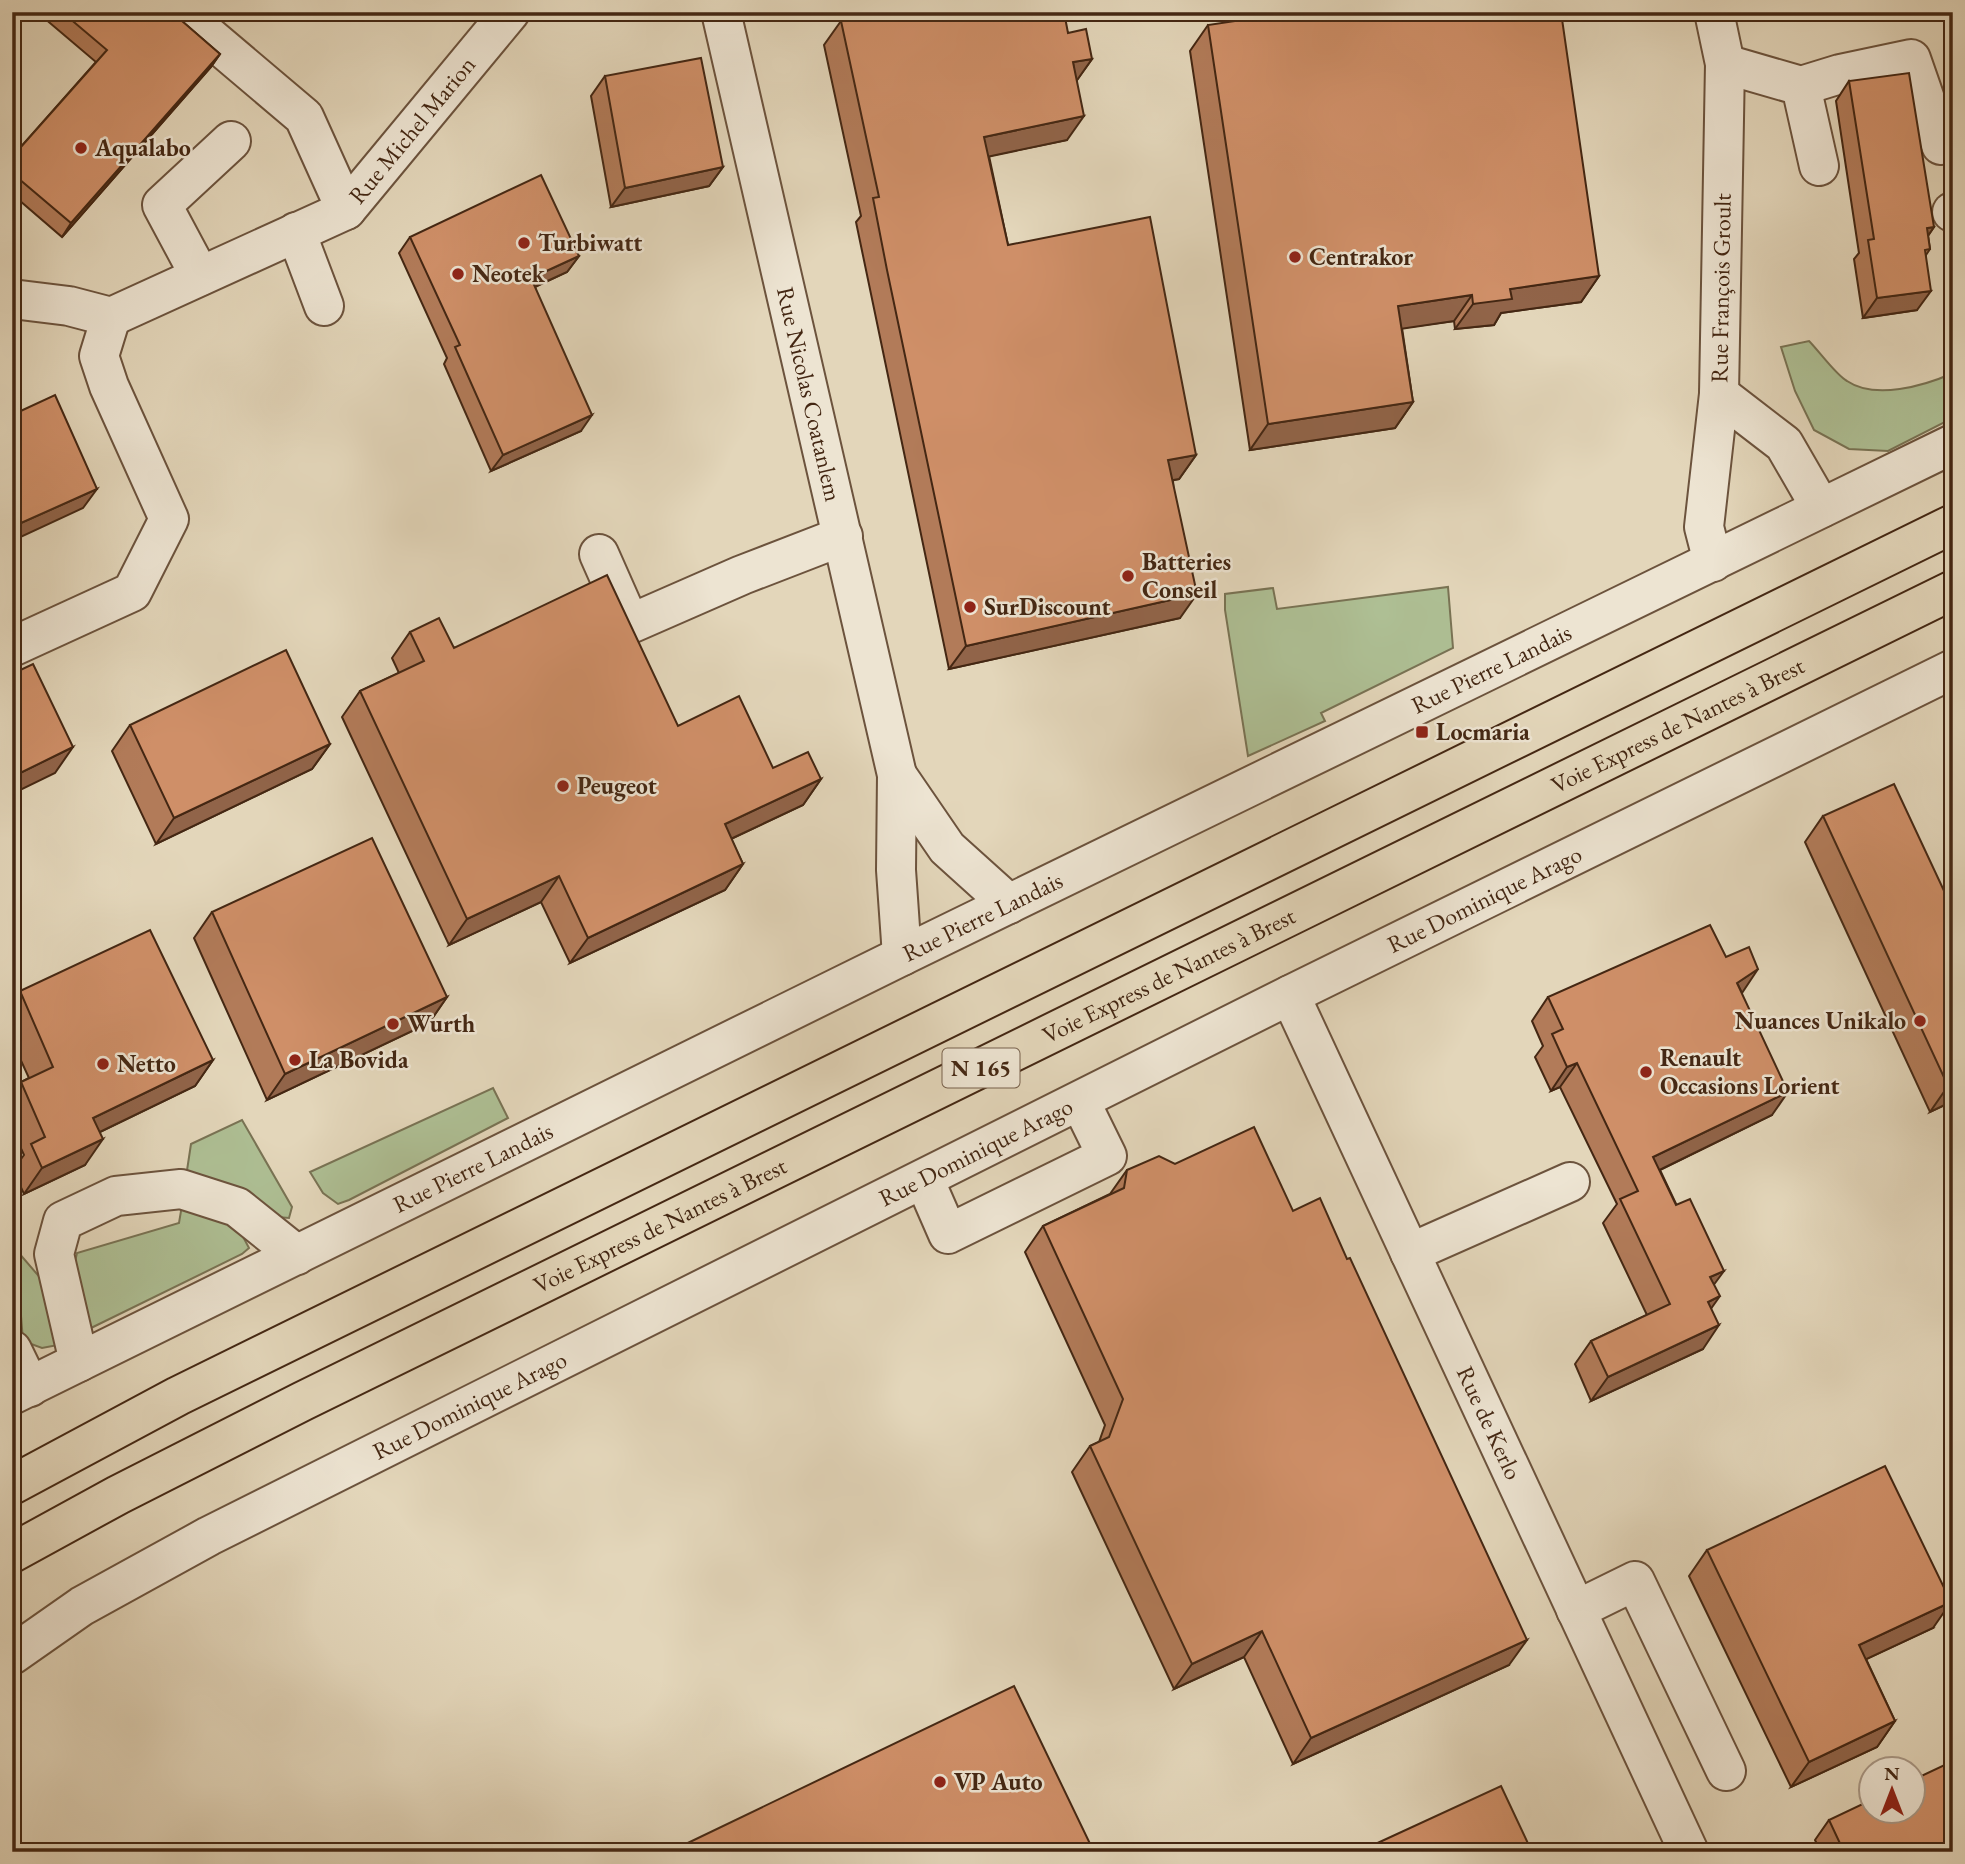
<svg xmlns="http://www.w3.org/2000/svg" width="1965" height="1864" viewBox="0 0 1965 1864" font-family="'EB Garamond',serif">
	<rect width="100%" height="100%" fill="#e3d6ba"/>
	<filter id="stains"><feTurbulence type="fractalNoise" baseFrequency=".00286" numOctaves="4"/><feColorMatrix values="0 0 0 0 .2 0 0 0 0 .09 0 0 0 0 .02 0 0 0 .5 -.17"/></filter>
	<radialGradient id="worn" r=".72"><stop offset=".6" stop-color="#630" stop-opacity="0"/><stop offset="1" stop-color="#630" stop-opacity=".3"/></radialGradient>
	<g fill="#aebf94" stroke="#797354" stroke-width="2">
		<path d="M 1809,341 C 1819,351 1836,375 1847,381 C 1875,400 1924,386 1953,373 L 1953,418 L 1888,451 L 1849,449 L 1814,430 L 1795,391 L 1781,347 Z"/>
		<path d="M 1448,587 L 1453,648 L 1321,713 L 1325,721 L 1248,756 L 1225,610 L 1225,594 L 1273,588 L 1277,609 Z"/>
		<path d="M 493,1088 L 508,1118 L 349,1200 L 338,1204 L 323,1193 L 310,1172 Z"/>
		<path d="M 242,1120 L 292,1207 L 289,1218 L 277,1217 L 186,1177 L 191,1144 Z"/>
		<path d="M 182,1205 L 194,1205 L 240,1231 L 249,1248 L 242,1254 L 89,1329 L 71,1279 L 77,1253 L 179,1223 Z"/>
		<path d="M 12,1245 L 49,1288 L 58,1345 L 42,1348 L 23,1341 L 21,1316 L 12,1298 Z"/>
	</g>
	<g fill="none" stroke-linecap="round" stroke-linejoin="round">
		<g stroke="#6c533d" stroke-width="42">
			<g id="minor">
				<path d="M 180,12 L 304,117 L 346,210"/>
				<path id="s1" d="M 721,12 L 897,775 L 896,870 L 902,956"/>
				<path d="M 1725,64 L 1801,86 L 1819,166"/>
				<path d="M 1801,86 L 1840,74 L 1911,59 L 1941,145"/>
				<path d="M 1952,212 L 1953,212"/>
				<path d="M 296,232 L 324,306"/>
				<path d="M 200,276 L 162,205 L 231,141"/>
				<path d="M 12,299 L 69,306 L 111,317"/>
				<path id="s2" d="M 111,317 L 346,210 L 510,12"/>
				<path d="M 1719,394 L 1784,444 L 1821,508"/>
				<path d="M 599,554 L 630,624 L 742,575 L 843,536"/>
				<path id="s3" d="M 1713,562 L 1704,527 L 1719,394 L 1725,64 L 1714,12"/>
				<path d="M 12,647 L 132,592 L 169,519 L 109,386 L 99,356 L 111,317"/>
				<path d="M 897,775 L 947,848 L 1009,904"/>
				<path id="s4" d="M 1290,995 L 1689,1852"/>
				<path d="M 924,1179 L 948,1234 L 1107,1156 L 1080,1101"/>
				<path d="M 1410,1253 L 1570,1182"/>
				<path d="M 12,1350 L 30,1387"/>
				<path d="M 79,1362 L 54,1254 L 63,1221 L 116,1196 L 181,1189 L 237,1207 L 297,1255"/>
				<path id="s5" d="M 12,1395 L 902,956 L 1953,444"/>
				<path d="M 1576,1610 L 1635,1581 L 1726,1771"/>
				<path id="s6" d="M 12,1655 L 82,1606 L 209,1536 L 1290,995 L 1953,669"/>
			</g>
		</g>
		<g stroke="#442713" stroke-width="42">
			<g id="highway">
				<path d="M 12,1485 L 178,1396 L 1953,524"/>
				<path id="s7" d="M 12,1553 L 118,1495 L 303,1401 L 1953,590"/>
			</g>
		</g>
		<use href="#minor" stroke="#ede4d2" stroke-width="38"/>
		<use href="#highway" stroke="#e3d6ba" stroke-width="38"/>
	</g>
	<g fill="#b27b59" stroke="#442713" stroke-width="2">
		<path d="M 37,12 L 174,12 L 175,15 L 220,54 L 211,67 L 62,237 L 12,194 L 12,157 L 96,62 Z"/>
		<path d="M 841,21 L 1068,33 L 1092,59 L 1077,80 L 1067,140 L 989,156 L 1008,245 L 1196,455 L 1179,479 L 1173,480 L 1180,618 L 949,669 L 871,294 L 856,222 L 861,216 L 824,45 Z"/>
		<path d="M 1208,25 L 1599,276 L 1581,302 L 1501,313 L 1494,325 L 1455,329 L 1454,321 L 1402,328 L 1413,402 L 1395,428 L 1250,450 L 1190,51 Z"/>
		<path d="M 605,76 L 723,167 L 709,186 L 611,207 L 591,96 Z"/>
		<path d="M 1849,81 L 1934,227 L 1928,236 L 1930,249 L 1926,255 L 1917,310 L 1863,318 L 1854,259 L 1859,253 L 1836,101 Z"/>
		<path d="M 410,237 L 579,256 L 567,272 L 535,287 L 581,431 L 491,471 L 444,364 L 447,358 L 399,253 Z"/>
		<path d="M 410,632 L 678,726 L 773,768 L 821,779 L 803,805 L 731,839 L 743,864 L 725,890 L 570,963 L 541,902 L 449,945 L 342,717 L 360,691 L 399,673 L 392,658 Z"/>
		<path d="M 130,725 L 330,744 L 312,769 L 156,844 L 112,751 Z"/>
		<path d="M 1823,816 L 1953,910 L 1953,1101 L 1930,1112 L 1805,842 Z"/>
		<path d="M 212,912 L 447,997 L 429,1023 L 267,1100 L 194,938 Z"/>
		<path d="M 20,991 L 213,1060 L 195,1086 L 100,1132 L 85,1165 L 24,1194 L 13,1170 L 24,1155 L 12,1129 L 12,1094 L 21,1082 L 29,1078 L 12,1041 L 12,1002 Z"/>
		<path d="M 1741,993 L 1772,1115 L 1660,1170 L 1714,1284 L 1711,1308 L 1703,1349 L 1591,1401 L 1575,1364 L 1591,1341 L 1647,1315 L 1603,1223 L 1617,1204 L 1560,1087 L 1551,1091 L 1535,1057 L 1543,1046 L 1532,1021 L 1548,997 Z"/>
		<path d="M 1175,1164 L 1293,1211 L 1509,1665 L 1293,1764 L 1244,1657 L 1174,1689 L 1072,1472 L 1090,1446 L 1099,1442 L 1105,1425 L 1025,1252 L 1043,1226 L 1110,1194 L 1127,1170 Z"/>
		<path d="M 1707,1550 L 1933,1628 L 1866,1659 L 1895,1721 L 1877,1747 L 1791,1787 L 1689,1576 Z"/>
		<path d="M 1829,1820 L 1953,1852 L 1821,1852 L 1815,1840 Z"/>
	</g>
	<g fill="#916449" stroke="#442713" stroke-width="2">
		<path d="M 220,54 L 211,67 L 62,237 L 71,223 Z"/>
		<path d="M 1092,59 L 1075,83 L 1073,62 Z"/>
		<path d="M 1084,116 L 1067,140 L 968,161 L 984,137 Z"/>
		<path d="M 723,167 L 709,186 L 611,207 L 625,188 Z"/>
		<path d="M 1934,227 L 1920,247 L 1927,228 Z"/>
		<path d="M 579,256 L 567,272 L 519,294 L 531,278 Z"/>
		<path d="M 1599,276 L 1581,302 L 1501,313 L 1494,325 L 1455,329 L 1473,304 L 1510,289 Z"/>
		<path d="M 1931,291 L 1917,310 L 1863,318 L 1877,298 Z"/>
		<path d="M 1472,295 L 1454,321 L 1380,332 L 1398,306 Z"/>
		<path d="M 1413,402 L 1395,428 L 1250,450 L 1268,424 Z"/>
		<path d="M 592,415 L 581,431 L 491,471 L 503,455 Z"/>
		<path d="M 1196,455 L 1179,479 L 1152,484 L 1168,460 Z"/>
		<path d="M 97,489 L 83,508 L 12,541 L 12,527 Z"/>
		<path d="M 1197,594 L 1180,618 L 949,669 L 966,646 Z"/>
		<path d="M 330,744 L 312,769 L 156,844 L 174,818 Z"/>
		<path d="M 73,747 L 55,773 L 12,794 L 12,777 Z"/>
		<path d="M 821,779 L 803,805 L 707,850 L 725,824 Z"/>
		<path d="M 743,864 L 725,890 L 570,963 L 588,938 Z"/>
		<path d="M 559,876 L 541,902 L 449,945 L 467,919 Z"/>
		<path d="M 1758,969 L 1742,993 L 1737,983 Z"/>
		<path d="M 447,997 L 429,1023 L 267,1100 L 285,1074 Z"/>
		<path d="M 213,1060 L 195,1086 L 75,1144 L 93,1118 Z"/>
		<path d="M 1577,1063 L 1560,1087 L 1551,1091 L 1567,1067 Z"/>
		<path d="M 1953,1084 L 1953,1101 L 1930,1112 L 1948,1086 Z"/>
		<path d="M 1788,1092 L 1772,1115 L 1637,1181 L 1653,1157 Z"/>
		<path d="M 103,1139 L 85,1165 L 24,1194 L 42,1168 Z"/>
		<path d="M 1724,1271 L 1707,1294 L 1710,1277 Z"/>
		<path d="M 1720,1296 L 1703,1320 L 1708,1302 Z"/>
		<path d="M 1719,1325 L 1703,1349 L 1591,1401 L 1608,1377 Z"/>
		<path d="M 1951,1602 L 1933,1628 L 1841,1671 L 1859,1645 Z"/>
		<path d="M 1262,1631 L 1244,1657 L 1174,1689 L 1192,1664 Z"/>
		<path d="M 1527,1640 L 1509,1665 L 1293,1764 L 1311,1738 Z"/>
		<path d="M 1895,1721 L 1877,1747 L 1791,1787 L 1809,1762 Z"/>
	</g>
	<g fill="#cf8f68" stroke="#442713" stroke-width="2">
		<path d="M 62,12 L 174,12 L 175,15 L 220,54 L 71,223 L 12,173 L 12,157 L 107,50 Z"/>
		<path d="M 882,12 L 1064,12 L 1068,33 L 1086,29 L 1092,59 L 1073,62 L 1084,116 L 984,137 L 1008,245 L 1150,217 L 1196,455 L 1168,460 L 1197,594 L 966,646 L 887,270 L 873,198 L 879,197 L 841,21 Z"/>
		<path d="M 1296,12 L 1561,12 L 1599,276 L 1510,289 L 1512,299 L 1473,304 L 1472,295 L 1398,306 L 1413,402 L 1268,424 L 1208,25 Z"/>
		<path d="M 701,58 L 723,167 L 625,188 L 605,76 Z"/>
		<path d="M 1909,73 L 1934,227 L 1927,228 L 1930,249 L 1925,250 L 1931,291 L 1877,298 L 1868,240 L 1874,239 L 1849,81 Z"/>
		<path d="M 541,175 L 579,256 L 531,278 L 592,415 L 503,455 L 455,347 L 460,345 L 410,237 Z"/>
		<path d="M 55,395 L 97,489 L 12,527 L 12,415 Z"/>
		<path d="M 607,575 L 678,726 L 739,696 L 773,768 L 808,752 L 821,779 L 725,824 L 743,864 L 588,938 L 559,876 L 467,919 L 360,691 L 424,661 L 410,632 L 439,618 L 454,648 Z"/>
		<path d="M 286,650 L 330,744 L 174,818 L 130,725 Z"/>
		<path d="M 33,664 L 73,747 L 12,777 L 12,674 Z"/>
		<path d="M 1894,784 L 1953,910 L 1953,1084 L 1948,1086 L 1823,816 Z"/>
		<path d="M 372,838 L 447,997 L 285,1074 L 212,912 Z"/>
		<path d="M 1710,925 L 1726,957 L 1749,947 L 1758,969 L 1737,983 L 1788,1092 L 1653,1157 L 1676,1205 L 1690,1199 L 1724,1271 L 1710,1277 L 1720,1296 L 1708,1302 L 1719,1325 L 1608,1377 L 1591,1341 L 1670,1304 L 1620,1199 L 1638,1191 L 1577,1063 L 1567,1067 L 1552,1034 L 1563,1029 L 1548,997 Z"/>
		<path d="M 150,930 L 213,1060 L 93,1118 L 103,1139 L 42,1168 L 31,1144 L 45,1137 L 21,1082 L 53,1067 L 20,991 Z"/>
		<path d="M 1254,1127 L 1293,1211 L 1320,1198 L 1347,1259 L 1350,1258 L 1527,1640 L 1311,1738 L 1262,1631 L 1192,1664 L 1090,1446 L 1109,1437 L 1123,1399 L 1043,1226 L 1124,1188 L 1127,1170 L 1159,1156 L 1175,1164 Z"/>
		<path d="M 1885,1466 L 1951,1602 L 1859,1645 L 1895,1721 L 1809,1762 L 1707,1550 Z"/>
		<path d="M 1014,1686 L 1094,1852 L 669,1852 Z"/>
		<path d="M 1953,1761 L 1953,1849 L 1946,1852 L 1844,1852 L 1829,1820 L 1871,1800 L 1871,1811 L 1913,1811 L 1913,1780 Z"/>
		<path d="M 1501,1786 L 1532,1852 L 1358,1852 Z"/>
	</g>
	<g fill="#8f2418" stroke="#ede4d2" stroke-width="2.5">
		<circle cx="81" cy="148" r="7"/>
		<circle cx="524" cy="243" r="7"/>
		<circle cx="1295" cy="257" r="7"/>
		<circle cx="458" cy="274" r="7"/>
		<circle cx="1128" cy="576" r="7"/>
		<circle cx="970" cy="607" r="7"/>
		<rect x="1415" y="725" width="14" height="14" rx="3.5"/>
		<circle cx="563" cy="786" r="7"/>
		<circle cx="1920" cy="1021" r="7"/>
		<circle cx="393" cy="1024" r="7"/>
		<circle cx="295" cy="1060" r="7"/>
		<circle cx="103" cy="1064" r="7"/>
		<circle cx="1646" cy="1072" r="7"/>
		<circle cx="940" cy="1782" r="7"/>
	</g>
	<g text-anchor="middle" stroke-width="5" stroke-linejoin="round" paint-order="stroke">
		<rect fill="#ede4d2" stroke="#77604c" stroke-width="2" x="942.5" y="1048.5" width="77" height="39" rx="5"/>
		<g font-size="23" font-weight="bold" fill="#442713">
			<text x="981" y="1076">N 165</text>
		</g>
		<g font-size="24" fill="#442713" stroke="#ede4d2">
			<text dy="8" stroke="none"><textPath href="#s2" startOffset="362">Rue Michel Marion</textPath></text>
			<text dy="8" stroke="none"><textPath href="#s3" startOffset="276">Rue François Groult</textPath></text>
			<text dy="8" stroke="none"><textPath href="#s1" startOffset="392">Rue Nicolas Coatanlem</textPath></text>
			<text dy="8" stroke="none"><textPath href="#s5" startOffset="1648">Rue Pierre Landais</textPath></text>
			<text dy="8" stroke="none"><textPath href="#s7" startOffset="1860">Voie Express de Nantes à Brest</textPath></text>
			<text dy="8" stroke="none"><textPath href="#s6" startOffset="1656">Rue Dominique Arago</textPath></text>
			<text dy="8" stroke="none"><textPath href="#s5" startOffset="1082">Rue Pierre Landais</textPath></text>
			<text dy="8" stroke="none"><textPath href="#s7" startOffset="1293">Voie Express de Nantes à Brest</textPath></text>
			<text dy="8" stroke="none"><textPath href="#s6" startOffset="1088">Rue Dominique Arago</textPath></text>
			<text dy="8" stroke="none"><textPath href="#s5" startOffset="514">Rue Pierre Landais</textPath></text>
			<text dy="8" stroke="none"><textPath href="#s7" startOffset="726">Voie Express de Nantes à Brest</textPath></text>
			<text dy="8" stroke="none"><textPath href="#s6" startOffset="522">Rue Dominique Arago</textPath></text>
			<text dy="8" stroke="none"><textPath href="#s4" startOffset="472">Rue de Kerlo</textPath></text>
		</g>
		<g font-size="24" font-weight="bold" fill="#442713" stroke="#ede4d2" text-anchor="start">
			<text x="95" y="156">Aqualabo</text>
			<text x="538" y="251">Turbiwatt</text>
			<text x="1309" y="265">Centrakor</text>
			<text x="472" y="282">Neotek</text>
			<text x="1142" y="570">Batteries<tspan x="1142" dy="28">Conseil</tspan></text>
			<text x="984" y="615">SurDiscount</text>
			<text x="1436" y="740">Locmaria</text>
			<text x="577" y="794">Peugeot</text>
			<text x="1906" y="1029" text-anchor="end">Nuances Unikalo</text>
			<text x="407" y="1032">Wurth</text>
			<text x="1660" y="1066">Renault<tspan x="1660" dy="28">Occasions Lorient</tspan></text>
			<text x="309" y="1068">La Bovida</text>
			<text x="117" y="1072">Netto</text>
			<text x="954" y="1790">VP Auto</text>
		</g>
	</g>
	<rect width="1965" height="1864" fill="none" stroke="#e3d6ba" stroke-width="42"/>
	<rect x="14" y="14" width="1937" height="1836" fill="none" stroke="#442713" stroke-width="3.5"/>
	<rect x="21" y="21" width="1923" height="1822" fill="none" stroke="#442713" stroke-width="2"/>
	<g transform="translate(1892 1790)"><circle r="33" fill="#ede4d2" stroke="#a99886" stroke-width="2"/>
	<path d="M0-5L12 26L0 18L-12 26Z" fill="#8f2418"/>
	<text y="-10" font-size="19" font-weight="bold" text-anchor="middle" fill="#442713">N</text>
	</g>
	<rect width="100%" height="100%" filter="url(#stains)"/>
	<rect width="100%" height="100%" fill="url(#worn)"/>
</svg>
